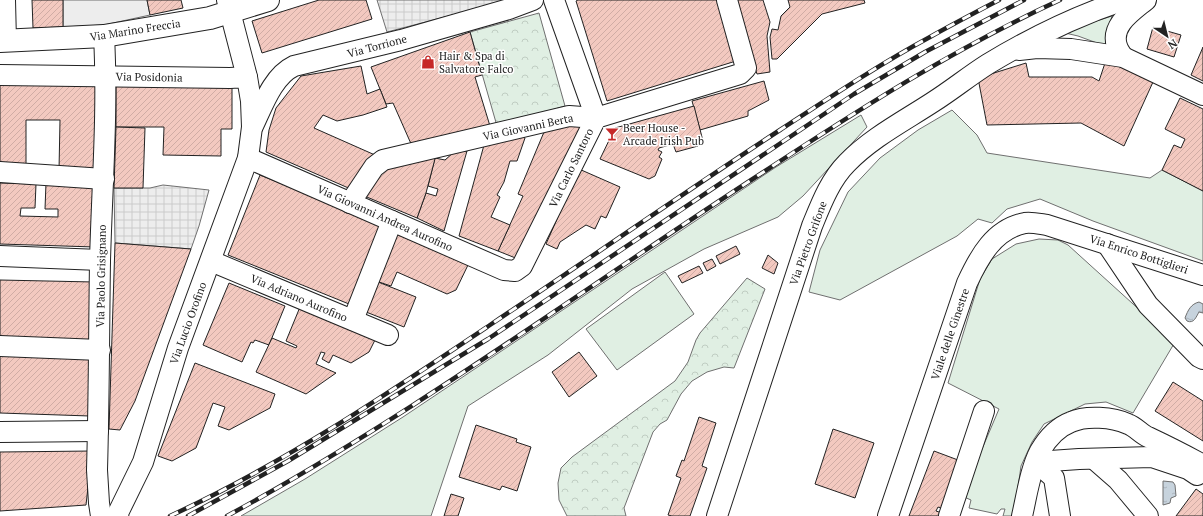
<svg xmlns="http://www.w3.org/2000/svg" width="1203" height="516" viewBox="0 0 1203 516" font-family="'PT Serif',serif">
	<defs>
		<pattern id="park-crowns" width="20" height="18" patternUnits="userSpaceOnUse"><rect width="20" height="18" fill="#e0efe3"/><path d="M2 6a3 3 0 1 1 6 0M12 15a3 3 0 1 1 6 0" fill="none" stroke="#c0cdc2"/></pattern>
		<pattern id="plaza-grid" width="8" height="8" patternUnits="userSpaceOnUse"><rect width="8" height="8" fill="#ededed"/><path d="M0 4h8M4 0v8" fill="none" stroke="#cbcbcb"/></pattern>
		<pattern id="water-ripples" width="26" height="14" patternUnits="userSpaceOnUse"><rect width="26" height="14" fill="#c7d3dd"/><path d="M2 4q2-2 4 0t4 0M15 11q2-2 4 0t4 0" fill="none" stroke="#abb5bd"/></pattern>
		<pattern id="building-hatch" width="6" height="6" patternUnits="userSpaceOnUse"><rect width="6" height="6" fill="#f3c9c0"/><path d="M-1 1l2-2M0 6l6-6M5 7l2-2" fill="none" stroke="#d0aca5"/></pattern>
	</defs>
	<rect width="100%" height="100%" fill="#fff"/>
	<g fill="#e0efe3" stroke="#6f6f6f">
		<path d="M 1112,16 L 1107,34 L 1108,47 L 1078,36 L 1061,32 Z"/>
		<path d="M 952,110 L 977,135 L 987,153 L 1150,178 L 1162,170 L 1203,191 L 1203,261 L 1093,221 L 1040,199 L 1007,209 L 992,223 L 978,219 L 957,236 L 840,300 L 809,292 L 820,250 L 848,192 L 880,158 L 918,130 Z"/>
		<path d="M 861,115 L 867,127 L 803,196 L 778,217 L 704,249 L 632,289 L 548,355 L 468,406 L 431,516 L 241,516 L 305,479 L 403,417 L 776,167 Z"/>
		<path d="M 1039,239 L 1058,240 L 1068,245 L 1175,342 L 1133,413 L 1106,402 L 1085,404 L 1044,424 L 1032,442 L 1021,466 L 1014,516 L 1003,516 L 1005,509 L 1001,509 L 997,514 L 969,508 L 971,500 L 962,496 L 999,409 L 948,383 L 980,279 L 992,259 L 1016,244 Z"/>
		<path d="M 665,272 L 694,314 L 617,370 L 586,329 Z"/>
	</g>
	<g fill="url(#park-crowns)" stroke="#6f6f6f">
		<path d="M 539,13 L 565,106 L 497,126 L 470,32 Z"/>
		<path d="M 747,278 L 765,289 L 734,368 L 724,367 L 707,372 L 692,381 L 681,394 L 667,420 L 660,424 L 653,432 L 624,508 L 626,516 L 567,516 L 559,500 L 558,483 L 561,468 L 572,457 L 675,381 L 688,362 L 696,340 L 700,333 Z"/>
	</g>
	<path fill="#ededed" stroke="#6f6f6f" d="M 63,0 L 147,0 L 150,15 L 104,25 L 63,27 Z"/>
	<g fill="url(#plaza-grid)" stroke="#6f6f6f">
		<path d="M 377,0 L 510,0 L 387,32 Z"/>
		<path d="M 163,185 L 209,190 L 199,226 L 191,249 L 115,243 L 114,188 L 150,188 Z"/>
	</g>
	<g fill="url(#water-ripples)" stroke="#6f6f6f">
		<path d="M 1199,302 L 1203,304 L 1203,313 L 1199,312 C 1196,317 1194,324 1187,321 L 1185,318 C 1188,310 1191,304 1199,302 Z"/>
		<path d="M 1163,481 L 1173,482 L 1175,485 L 1176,496 L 1171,498 L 1170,503 L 1163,505 Z"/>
	</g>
	<g fill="url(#building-hatch)" stroke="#222">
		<path d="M 32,0 L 63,0 L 63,27 L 33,28 Z"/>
		<path d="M 147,0 L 181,0 L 183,8 L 150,15 Z"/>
		<path d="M 319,0 L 366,0 L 372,19 L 262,53 L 252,21 Z"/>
		<path d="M 578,0 L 717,0 L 736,61 L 607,101 L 576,1 Z"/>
		<path d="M 733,0 L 763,0 L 770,22 L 767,36 L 770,72 L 757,74 Z"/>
		<path d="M 788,0 L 864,0 L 865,3 L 822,14 L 777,59 L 772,59 L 770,37 L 772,29 L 778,30 L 781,16 L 790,7 Z"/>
		<path d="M 1153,27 L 1181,35 L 1174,57 L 1147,49 Z"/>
		<path d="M 470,32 L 482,75 L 475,77 L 490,126 L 412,146 L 393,103 L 386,104 L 371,67 Z"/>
		<path d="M 1203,47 L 1203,81 L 1191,75 Z"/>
		<path d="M 1106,60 L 1153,82 L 1124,146 L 1081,123 L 987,125 L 978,78 L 1026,63 L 1029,77 L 1092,77 L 1099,81 Z"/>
		<path d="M 361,66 L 367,94 L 380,89 L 387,107 L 363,115 L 337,121 L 323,115 L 314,128 L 375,155 L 353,190 L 266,152 L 269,130 L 276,108 L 301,76 Z"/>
		<path d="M 764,81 L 769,100 L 748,111 L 748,116 L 700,130 L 692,101 Z"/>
		<path d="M 0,83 L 101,85 L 99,171 L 59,170 L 60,120 L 26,120 L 26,165 L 0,165 Z"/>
		<path d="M 116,83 L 232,84 L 232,129 L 221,129 L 221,156 L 163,155 L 164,127 L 116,127 Z"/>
		<path d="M 1180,98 L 1203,109 L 1203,191 L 1162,170 L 1174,145 L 1181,148 L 1185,139 L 1165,129 Z"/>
		<path d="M 694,106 L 703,141 L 698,146 L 676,152 L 673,144 L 659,148 L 658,150 L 662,152 L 659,157 L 662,159 L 655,176 L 649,179 L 600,159 L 615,128 Z"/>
		<path d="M 571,124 L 581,127 L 523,261 L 498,251 L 523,196 L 518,194 L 544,132 Z"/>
		<path d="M 116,127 L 145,128 L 143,188 L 114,188 Z"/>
		<path d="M 520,135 L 525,138 L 517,161 L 510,161 L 504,182 L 497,195 L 500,197 L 491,217 L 510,225 L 498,251 L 459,236 L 484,145 Z"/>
		<path d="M 467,151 L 444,231 L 417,218 L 426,193 L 436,196 L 438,189 L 428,186 L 435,158 L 445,160 L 454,152 Z"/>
		<path d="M 436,155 L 426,193 L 417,218 L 362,195 L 379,174 L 392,165 Z"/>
		<path d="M 579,169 L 620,187 L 606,218 L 601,216 L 595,229 L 586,225 L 560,242 L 557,249 L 546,244 Z"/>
		<path d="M 260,175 L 382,224 L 349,304 L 228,255 Z"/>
		<path d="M 0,183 L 36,184 L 35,208 L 21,208 L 20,216 L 58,217 L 58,209 L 45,209 L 46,183 L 98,185 L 95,247 L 0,244 Z"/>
		<path d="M 392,232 L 468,265 L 456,290 L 447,294 L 397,272 L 391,286 L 373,280 Z"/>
		<path d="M 115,243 L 191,249 L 135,401 L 120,430 L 109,429 Z"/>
		<path d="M 736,246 L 740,254 L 720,264 L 716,256 Z"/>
		<path d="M 768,255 L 778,263 L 774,274 L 762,268 Z"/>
		<path d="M 712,259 L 716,266 L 707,271 L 703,263 Z"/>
		<path d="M 699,266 L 703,273 L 682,283 L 678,276 Z"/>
		<path d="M 0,280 L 94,282 L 92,341 L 0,338 Z"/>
		<path d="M 373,280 L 416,297 L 404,327 L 361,310 Z"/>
		<path d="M 229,283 L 285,306 L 269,345 L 255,340 L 253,343 L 251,342 L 242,362 L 203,345 Z"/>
		<path d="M 300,307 L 375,340 L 369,352 L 351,363 L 333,355 L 329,363 L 322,359 L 325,353 L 321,352 L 316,364 L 336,373 L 306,394 L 256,372 L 272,338 L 296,348 L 297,346 L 286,341 Z"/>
		<path d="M 579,352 L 597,376 L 569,397 L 552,372 Z"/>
		<path d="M 0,355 L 92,358 L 90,416 L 0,413 Z"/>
		<path d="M 195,363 L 275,394 L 270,408 L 229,430 L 218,426 L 225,407 L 213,403 L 196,448 L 172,461 L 158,456 Z"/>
		<path d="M 1173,382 L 1203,401 L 1203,441 L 1155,411 Z"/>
		<path d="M 699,417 L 716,423 L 702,466 L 707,468 L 690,516 L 672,516 L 668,515 L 681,478 L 676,476 L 682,460 L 684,461 Z"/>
		<path d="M 476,425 L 517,439 L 516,442 L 531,447 L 517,491 L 502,486 L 500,490 L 459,477 Z"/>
		<path d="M 833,429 L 874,443 L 855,498 L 815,484 Z"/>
		<path d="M 92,451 L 86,505 L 0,511 L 0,452 Z"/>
		<path d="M 934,451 L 958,460 L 948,511 L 938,507 L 936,511 L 948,515 L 948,516 L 909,516 Z"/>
		<path d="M 1196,489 L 1203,494 L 1203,516 L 1176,516 Z"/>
		<path d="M 451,494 L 464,498 L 458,516 L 444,516 Z"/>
	</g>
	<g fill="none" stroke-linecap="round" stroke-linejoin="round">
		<g stroke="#222" stroke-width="22">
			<g id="minor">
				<path d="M 5,0 L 6,41"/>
				<path d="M 227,0 L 247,77"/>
				<path d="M 1019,50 L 1037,48 L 1071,49 L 1123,57 L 1203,95"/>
				<path d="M 1123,57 C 1121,54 1118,50 1117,46 C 1110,25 1133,11 1146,0"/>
				<path d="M 0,75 L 230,78 L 247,77 L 251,101 L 252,127 L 248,158 L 178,348 L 143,462 L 119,511 L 118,516"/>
				<path d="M 253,126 C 263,105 273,76 294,66 L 401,40 L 509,9 L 533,0"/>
				<path d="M 248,158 L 504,270 L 515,271 L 522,266 L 596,118 L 554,0"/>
				<path d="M 0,172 L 104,179"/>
				<path d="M 350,203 L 374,167 L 383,160 L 569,116 L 596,118 L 740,74 L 746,68 L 727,0"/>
				<path d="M 1107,244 L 1148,305 L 1199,357 L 1203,359"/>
				<path d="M 0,256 L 100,260"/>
				<path d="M 211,261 L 388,335"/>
				<path d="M 353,320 L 392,221"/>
				<path d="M 0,346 L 100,350"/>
				<path d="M 0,432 L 98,431"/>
				<path d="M 1094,459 L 1118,480 L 1148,516"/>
				<path d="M 1036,462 L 1079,459 L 1152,457 L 1188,469 L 1197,475"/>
				<path d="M 1036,462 L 1054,478 L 1060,516"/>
				<path d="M 101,516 L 99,503 L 97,470 C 99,401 99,331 100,261 C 102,186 108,111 104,36"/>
				<path d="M 717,516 L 812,226 C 821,204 830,180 847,163 C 871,138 904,121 933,102 C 952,90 969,76 988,64 C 1031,38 1076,16 1124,0"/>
				<path d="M 888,516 L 967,283 C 979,257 994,229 1025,223 C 1032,222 1040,224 1047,225 L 1203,275"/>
				<path d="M 949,516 L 984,411"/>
				<path d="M 1022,516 C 1027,495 1030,470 1040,451 C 1047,439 1058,427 1071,422 C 1086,415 1113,417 1128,424 C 1136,427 1141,434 1148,437 C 1167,446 1185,455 1203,465"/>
			</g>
		</g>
		<g stroke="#222" stroke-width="24">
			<path id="major" d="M 0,41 L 104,36 L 210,18 L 268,0"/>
		</g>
		<use href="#minor" stroke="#fff" stroke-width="20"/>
		<use href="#major" stroke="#fff" stroke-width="22"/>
		<g stroke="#222" stroke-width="4.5">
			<g id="rail">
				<path d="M 170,516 C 283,464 387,394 490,325 C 587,260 682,194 780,130 C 829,98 878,65 930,37 C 953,24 976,12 999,0"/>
				<path d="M 188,516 L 288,461 L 488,339 L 854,94 L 925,52 L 1024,0"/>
				<path d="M 227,516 C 413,415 584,288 762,173 C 858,110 955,48 1060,0"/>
			</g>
		</g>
		<use href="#rail" stroke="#fff" stroke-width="3" stroke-dasharray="9" stroke-linecap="butt"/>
	</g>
	<defs>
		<g id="shop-bare" transform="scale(1.08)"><path d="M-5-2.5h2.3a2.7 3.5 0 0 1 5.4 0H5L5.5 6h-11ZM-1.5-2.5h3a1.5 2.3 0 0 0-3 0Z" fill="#c62828" stroke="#fff" stroke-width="2.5" paint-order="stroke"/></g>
		<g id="bar-bare" transform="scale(1.08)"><path d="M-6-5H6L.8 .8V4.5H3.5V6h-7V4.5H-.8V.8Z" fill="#c62828" stroke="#fff" stroke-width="2.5" paint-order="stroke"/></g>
	</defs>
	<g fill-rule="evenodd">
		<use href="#shop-bare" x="428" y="62"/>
		<use href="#bar-bare" x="612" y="134"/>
	</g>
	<g text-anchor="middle" stroke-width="3" stroke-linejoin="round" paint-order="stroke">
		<g font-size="11" fill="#222" stroke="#fff">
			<text transform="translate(135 30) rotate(-9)" y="4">Via Marino Freccia</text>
			<text transform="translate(377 46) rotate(-15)" y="4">Via Torrione</text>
			<text transform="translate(149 77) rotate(1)" y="4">Via Posidonia</text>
			<text transform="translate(528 127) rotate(-12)" y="4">Via Giovanni Berta</text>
			<text transform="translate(571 168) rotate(-64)" y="4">Via Carlo Santoro</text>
			<text transform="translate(385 218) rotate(24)" y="4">Via Giovanni Andrea Aurofino</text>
			<text transform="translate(808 243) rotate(-70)" y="4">Via Pietro Grifone</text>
			<text transform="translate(1139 254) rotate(18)" y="4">Via Enrico Bottiglieri</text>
			<text transform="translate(101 276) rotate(-89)" y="4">Via Paolo Grisignano</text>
			<text transform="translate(299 298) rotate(23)" y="4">Via Adriano Aurofino</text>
			<text transform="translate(188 323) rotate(-70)" y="4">Via Lucio Orofino</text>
			<text transform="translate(950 334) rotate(-71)" y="4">Viale delle Ginestre</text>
		</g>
		<g font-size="11" fill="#222" stroke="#fff" text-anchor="start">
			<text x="439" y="60">Hair &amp; Spa di<tspan x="439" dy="13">Salvatore Falco</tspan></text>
			<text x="623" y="132">Beer House -<tspan x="623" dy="13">Arcade Irish Pub</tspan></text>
		</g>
	</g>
	<g transform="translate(1167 36) rotate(145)" stroke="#ffffff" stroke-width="3" paint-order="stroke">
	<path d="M0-3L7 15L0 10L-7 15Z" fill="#222222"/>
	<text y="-6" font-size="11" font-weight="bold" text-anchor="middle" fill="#222222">N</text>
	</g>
</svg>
